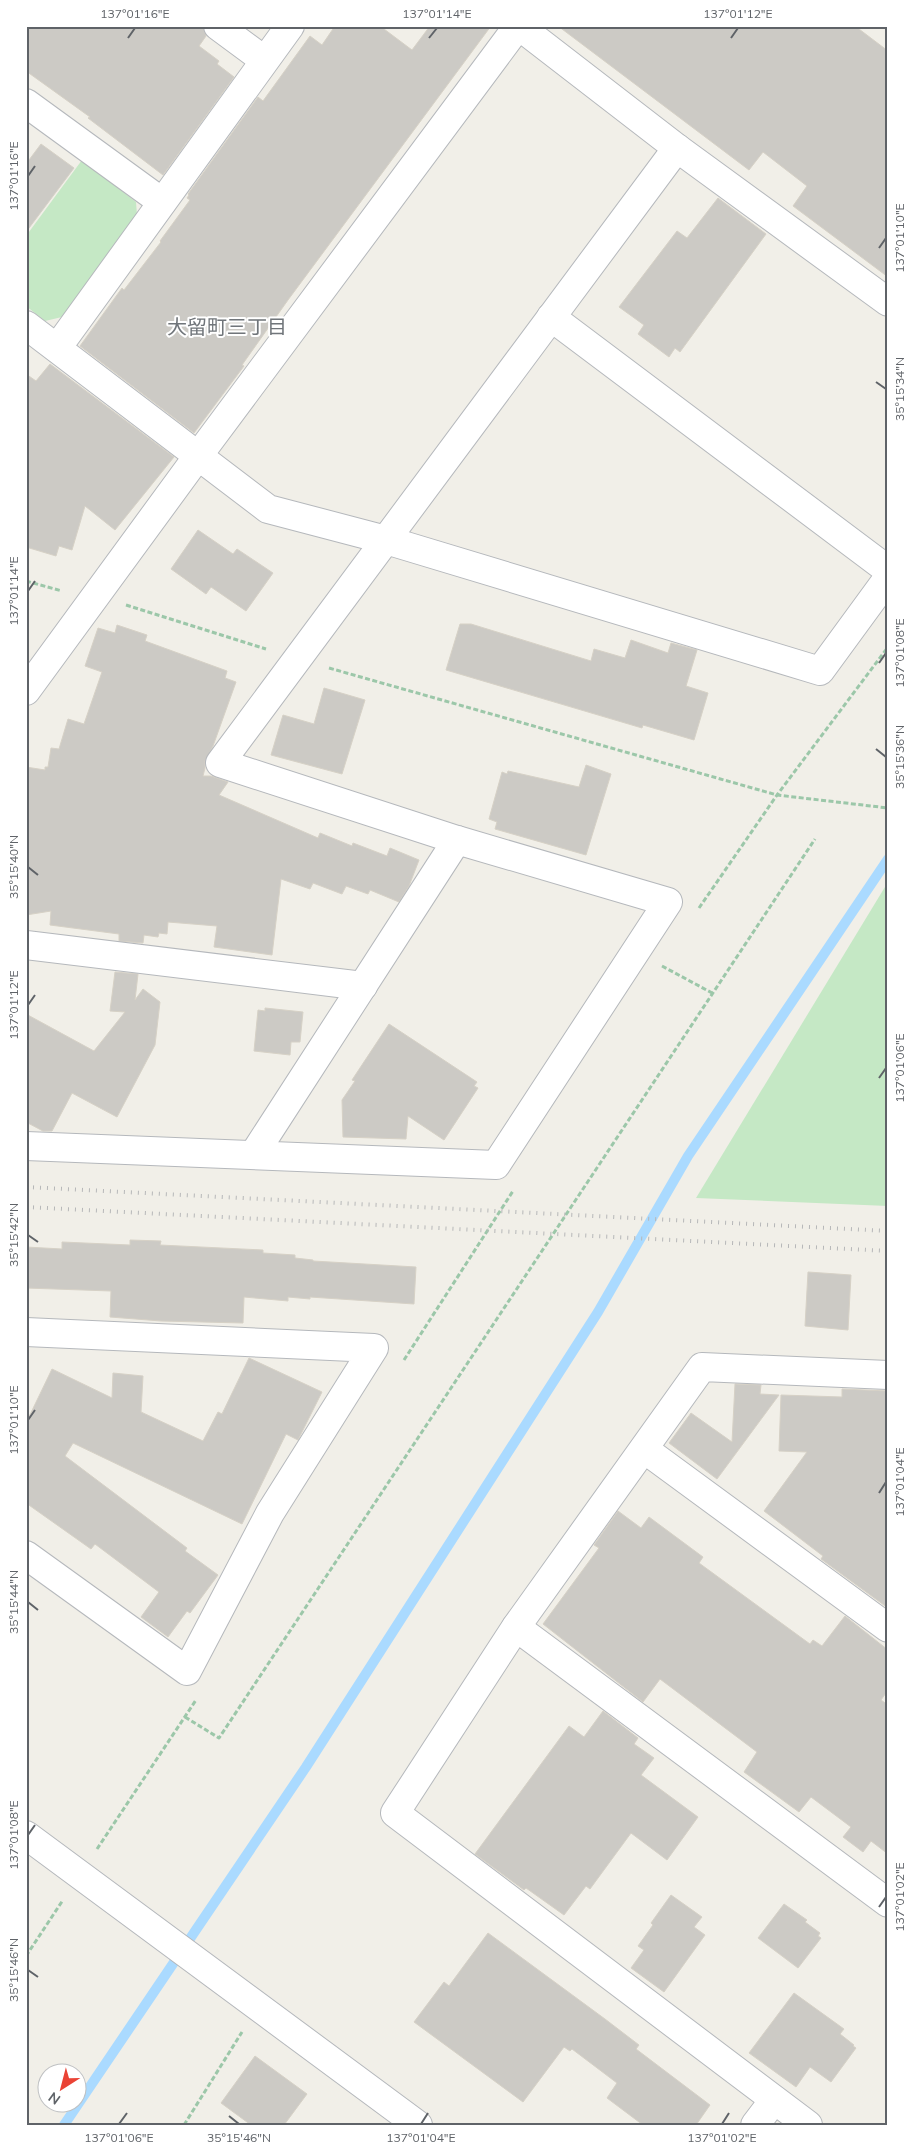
<svg xmlns="http://www.w3.org/2000/svg" width="914" height="2151" viewBox="0 0 914 2151" font-family="Mulish,'Noto Sans JP',sans-serif">
	<rect width="100%" height="100%" fill="#f1efe8"/>
	<g fill="#c5e8c5">
		<path d="M 82,160 L 136,202 L 137,215 L 62,317 L 45,321 L 26,306 L 26,236 Z"/>
		<path d="M 888,882 L 888,1206 L 696,1198 Z"/>
	</g>
	<g fill="none" stroke-linecap="round" stroke-linejoin="round">
		<path stroke="#aadaff" stroke-width="10" d="M 64,2125 L 306,1767 L 598,1312 L 688,1156 L 888,859"/>
	</g>
	<g fill="#cccac5" stroke="#d6d1c6">
		<path d="M 26,26 L 203,26 L 206,36 L 199,46 L 219,61 L 217,64 L 234,77 L 163,175 L 88,118 L 90,117 L 26,71 Z"/>
		<path d="M 335,26 L 380,26 L 412,50 L 430,26 L 491,26 L 288,300 L 242,365 L 244,366 L 194,433 L 80,346 L 122,288 L 124,290 L 161,242 L 160,241 L 190,200 L 187,198 L 189,195 L 188,194 L 258,97 L 263,101 L 310,36 L 322,45 Z"/>
		<path d="M 558,26 L 855,26 L 888,51 L 888,277 L 793,206 L 807,186 L 763,152 L 749,170 Z"/>
		<path d="M 41,144 L 74,168 L 26,232 L 26,164 Z"/>
		<path d="M 718,198 L 766,234 L 680,352 L 675,348 L 669,357 L 638,334 L 644,325 L 619,307 L 677,231 L 687,238 Z"/>
		<path d="M 50,364 L 174,457 L 115,530 L 85,506 L 72,550 L 59,546 L 56,556 L 26,547 L 26,374 L 36,381 Z"/>
		<path d="M 198,530 L 233,554 L 237,549 L 273,573 L 246,611 L 211,587 L 206,594 L 171,569 Z"/>
		<path d="M 460,624 L 471,624 L 591,661 L 594,649 L 625,658 L 631,640 L 668,653 L 671,643 L 697,650 L 686,686 L 708,693 L 694,740 L 643,725 L 642,728 L 446,670 Z"/>
		<path d="M 117,625 L 147,635 L 145,641 L 227,671 L 225,678 L 236,682 L 213,746 L 205,761 L 205,768 L 203,776 L 211,776 L 228,782 L 219,795 L 318,838 L 320,833 L 352,846 L 353,843 L 387,856 L 390,848 L 419,860 L 409,886 L 399,902 L 370,890 L 368,894 L 346,886 L 342,894 L 313,883 L 310,889 L 281,879 L 272,955 L 214,947 L 217,926 L 168,922 L 167,934 L 159,933 L 158,937 L 144,935 L 143,943 L 119,941 L 119,934 L 50,925 L 51,911 L 26,915 L 26,767 L 45,770 L 45,767 L 48,767 L 51,748 L 59,749 L 68,719 L 84,724 L 102,672 L 85,666 L 98,628 L 115,633 Z"/>
		<path d="M 324,688 L 365,700 L 342,774 L 271,755 L 283,715 L 314,724 Z"/>
		<path d="M 586,765 L 611,774 L 586,855 L 495,829 L 497,822 L 489,819 L 502,772 L 507,774 L 508,771 L 579,787 Z"/>
		<path d="M 115,972 L 138,974 L 135,1000 L 143,989 L 160,1002 L 155,1045 L 117,1117 L 72,1093 L 52,1131 L 43,1131 L 26,1122 L 26,1014 L 94,1051 L 125,1012 L 110,1011 Z"/>
		<path d="M 265,1008 L 303,1012 L 300,1042 L 291,1042 L 290,1055 L 254,1051 L 258,1010 L 265,1011 Z"/>
		<path d="M 389,1024 L 477,1082 L 474,1086 L 478,1088 L 444,1140 L 408,1116 L 406,1139 L 343,1137 L 342,1100 L 355,1081 L 352,1080 Z"/>
		<path d="M 130,1240 L 161,1241 L 160,1245 L 263,1250 L 263,1253 L 295,1255 L 295,1258 L 313,1260 L 313,1261 L 416,1267 L 414,1304 L 310,1297 L 310,1299 L 288,1297 L 288,1301 L 244,1297 L 243,1323 L 161,1321 L 110,1317 L 111,1291 L 26,1288 L 26,1247 L 62,1249 L 62,1242 L 130,1245 Z"/>
		<path d="M 808,1272 L 851,1275 L 848,1330 L 805,1326 Z"/>
		<path d="M 249,1358 L 322,1392 L 298,1440 L 286,1434 L 242,1524 L 73,1443 L 65,1456 L 187,1548 L 185,1551 L 218,1575 L 190,1613 L 187,1611 L 168,1637 L 141,1617 L 159,1592 L 95,1544 L 91,1549 L 26,1503 L 26,1423 L 52,1369 L 112,1398 L 113,1373 L 143,1376 L 141,1412 L 203,1441 L 218,1412 L 222,1414 Z"/>
		<path d="M 735,1384 L 761,1385 L 760,1394 L 779,1395 L 717,1479 L 669,1443 L 691,1413 L 732,1442 Z"/>
		<path d="M 842,1389 L 888,1391 L 888,1608 L 821,1559 L 823,1556 L 764,1511 L 807,1452 L 779,1451 L 781,1395 L 842,1397 Z"/>
		<path d="M 618,1511 L 641,1528 L 649,1517 L 703,1557 L 699,1563 L 810,1644 L 813,1640 L 822,1646 L 845,1616 L 888,1650 L 888,1690 L 881,1700 L 888,1705 L 888,1854 L 871,1841 L 863,1852 L 843,1837 L 851,1827 L 811,1797 L 799,1812 L 744,1772 L 757,1752 L 660,1679 L 643,1702 L 543,1624 L 599,1548 L 594,1545 Z"/>
		<path d="M 603,1711 L 638,1738 L 634,1744 L 654,1758 L 641,1775 L 698,1817 L 667,1860 L 631,1833 L 590,1889 L 586,1886 L 564,1915 L 526,1888 L 524,1890 L 475,1854 L 569,1726 L 584,1737 Z"/>
		<path d="M 671,1895 L 702,1917 L 694,1927 L 705,1935 L 664,1992 L 631,1968 L 644,1950 L 638,1946 L 653,1925 L 651,1923 Z"/>
		<path d="M 784,1904 L 807,1920 L 805,1922 L 820,1933 L 818,1936 L 821,1938 L 798,1968 L 758,1938 Z"/>
		<path d="M 488,1933 L 605,2019 L 639,2045 L 636,2049 L 710,2105 L 696,2125 L 643,2125 L 607,2098 L 617,2083 L 572,2049 L 570,2051 L 564,2047 L 523,2102 L 414,2022 L 444,1982 L 449,1986 Z"/>
		<path d="M 794,1993 L 844,2029 L 840,2034 L 854,2045 L 853,2046 L 856,2048 L 831,2082 L 810,2067 L 796,2087 L 749,2053 Z"/>
		<path d="M 255,2056 L 307,2094 L 284,2125 L 251,2125 L 221,2103 Z"/>
	</g>
	<g fill="none" stroke-linecap="round" stroke-linejoin="round">
		<g stroke="#b5b8bc" stroke-width="30">
			<g id="minor">
				<path d="M 218,26 L 264,60"/>
				<path d="M 519,26 L 677,148 L 888,302"/>
				<path d="M 26,103 L 162,202"/>
				<path d="M 551,317 L 888,570"/>
				<path d="M 26,325 L 268,509 L 386,540 L 820,671 L 888,578"/>
				<path d="M 57,348 L 290,26"/>
				<path d="M 26,691 L 198,456 L 518,26"/>
				<path d="M 26,945 L 363,986"/>
				<path d="M 26,1146 L 496,1165 L 668,902 L 457,840 L 220,763 L 677,148"/>
				<path d="M 254,1154 L 457,840"/>
				<path d="M 26,1332 L 374,1348 L 270,1513 L 187,1671 L 26,1555"/>
				<path d="M 644,1449 L 888,1628"/>
				<path d="M 516,1627 L 888,1903"/>
				<path d="M 26,1835 L 418,2125"/>
				<path d="M 755,2125 L 774,2100"/>
				<path d="M 808,2125 L 395,1813 L 516,1627 L 702,1367 L 888,1375"/>
			</g>
		</g>
		<g stroke="#9cc7a9" stroke-width="3" stroke-dasharray="5 2.5" stroke-linecap="butt">
			<path d="M 26,581 L 62,591"/>
			<path d="M 126,605 L 266,649"/>
			<path d="M 329,668 L 777,795 L 888,808"/>
			<path d="M 699,908 L 777,795 L 888,647"/>
			<path d="M 662,966 L 714,994"/>
			<path d="M 404,1360 L 513,1191"/>
			<path d="M 185,1717 L 219,1738 L 815,839"/>
			<path d="M 97,1849 L 196,1700"/>
			<path d="M 26,1956 L 63,1900"/>
			<path d="M 184,2125 L 242,2032"/>
		</g>
		<use href="#minor" stroke="#fff" stroke-width="28"/>
		<g stroke="#b6b7b8" stroke-width="4" stroke-dasharray="1 6" stroke-linecap="butt">
			<path d="M 26,1187 L 888,1231"/>
			<path d="M 26,1207 L 888,1251"/>
		</g>
	</g>
	<path fill="none" stroke="#5f6368" stroke-width="2" d="M 128,38 L 135,28M 429,38 L 437,28M 731,38 L 738,28M 28,176 L 35,166M 879,248 L 886,238M 876,382 L 886,389M 28,591 L 35,581M 879,663 L 886,653M 876,749 L 886,757M 28,867 L 38,875M 28,1005 L 35,995M 879,1078 L 886,1068M 28,1235 L 38,1242M 28,1420 L 35,1410M 879,1493 L 886,1482M 28,1602 L 38,1610M 28,1835 L 35,1825M 879,1907 L 886,1897M 28,1970 L 38,1977M 229,2116 L 239,2124M 119,2124 L 127,2113M 421,2124 L 428,2113M 722,2124 L 729,2113"/>
	<g text-anchor="middle" stroke-width="4" stroke-linejoin="round" paint-order="stroke">
		<g font-size="20" fill="#70757a" stroke="#fff">
			<text x="227" y="334">大留町三丁目</text>
		</g>
	</g>
	<rect width="914" height="2151" fill="none" stroke="#ffffff" stroke-width="55"/>
	<g transform="translate(62 2088) rotate(216)"><circle r="24" fill="#ffffff" stroke="#bfc1c3"/>
	<path d="M0-4L9 19L0 12L-9 19Z" fill="#ea4335"/>
	<text y="-8" font-size="14" font-weight="bold" text-anchor="middle" fill="#5f6368">N</text>
	</g>
	<rect x="28" y="28" width="858" height="2096" fill="none" stroke="#5f6368" stroke-width="2"/>
	<g font-size="12" text-anchor="middle" fill="#5f6368">
		<text x="135" y="18">137°01'16"E</text>
		<text x="437" y="18">137°01'14"E</text>
		<text x="738" y="18">137°01'12"E</text>
		<text transform="translate(14 176) rotate(-90)" y="4">137°01'16"E</text>
		<text transform="translate(900 238) rotate(-90)" y="4">137°01'10"E</text>
		<text transform="translate(900 389) rotate(-90)" y="4">35°15'34"N</text>
		<text transform="translate(14 591) rotate(-90)" y="4">137°01'14"E</text>
		<text transform="translate(900 653) rotate(-90)" y="4">137°01'08"E</text>
		<text transform="translate(900 757) rotate(-90)" y="4">35°15'36"N</text>
		<text transform="translate(14 867) rotate(-90)" y="4">35°15'40"N</text>
		<text transform="translate(14 1005) rotate(-90)" y="4">137°01'12"E</text>
		<text transform="translate(900 1068) rotate(-90)" y="4">137°01'06"E</text>
		<text transform="translate(14 1235) rotate(-90)" y="4">35°15'42"N</text>
		<text transform="translate(14 1420) rotate(-90)" y="4">137°01'10"E</text>
		<text transform="translate(900 1482) rotate(-90)" y="4">137°01'04"E</text>
		<text transform="translate(14 1602) rotate(-90)" y="4">35°15'44"N</text>
		<text transform="translate(14 1835) rotate(-90)" y="4">137°01'08"E</text>
		<text transform="translate(900 1897) rotate(-90)" y="4">137°01'02"E</text>
		<text transform="translate(14 1970) rotate(-90)" y="4">35°15'46"N</text>
		<text x="119" y="2142">137°01'06"E</text>
		<text x="239" y="2142">35°15'46"N</text>
		<text x="421" y="2142">137°01'04"E</text>
		<text x="722" y="2142">137°01'02"E</text>
	</g>
</svg>
